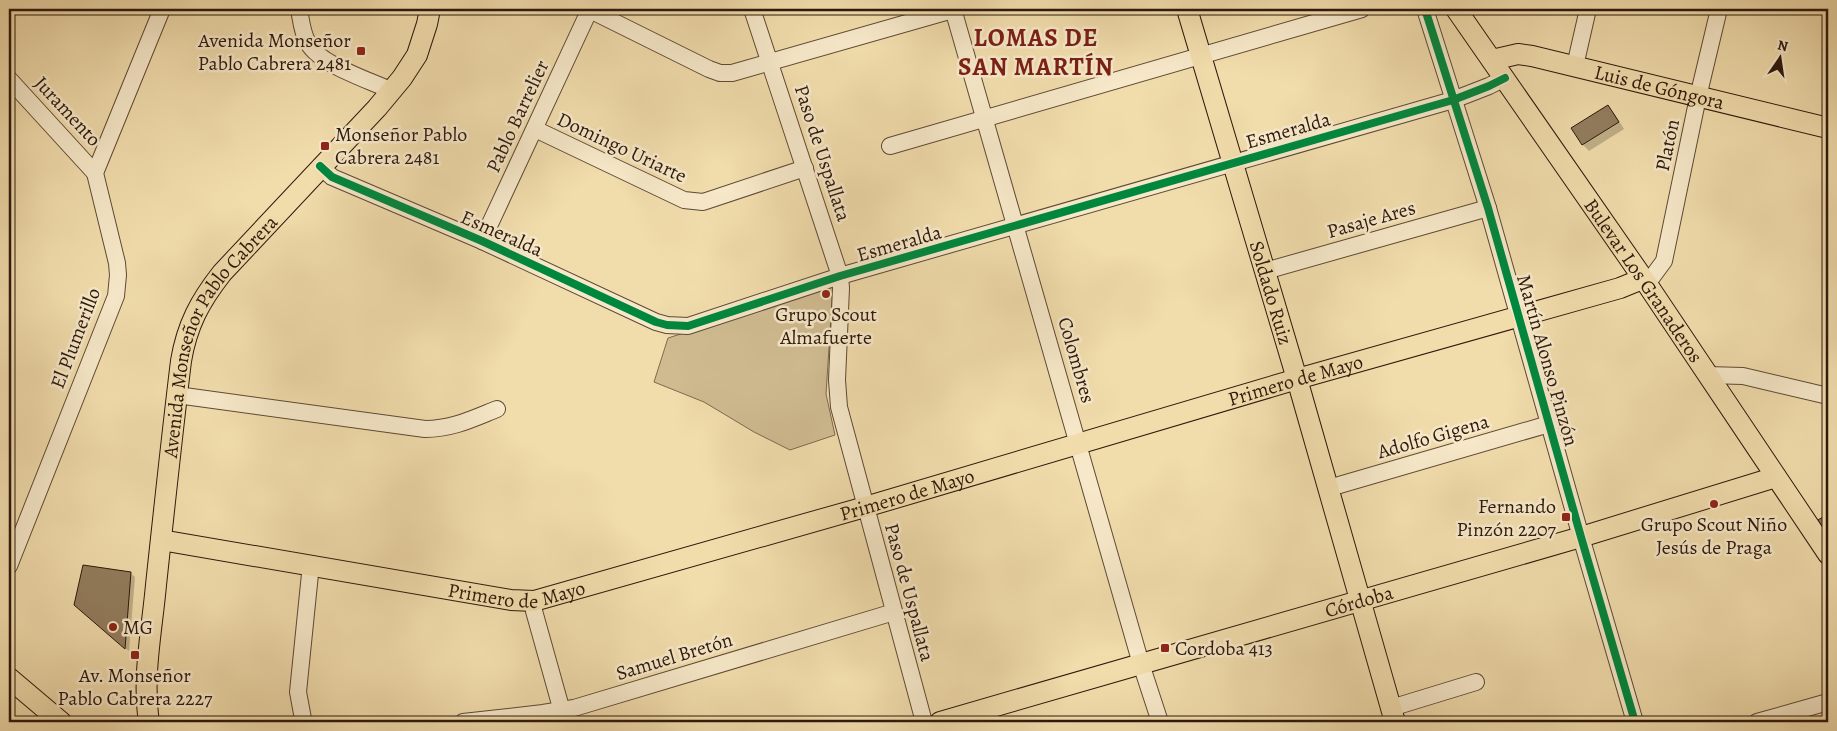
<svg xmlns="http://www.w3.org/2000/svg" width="1837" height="731" viewBox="0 0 1837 731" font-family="Alegreya,serif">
	<rect width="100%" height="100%" fill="#f1dcac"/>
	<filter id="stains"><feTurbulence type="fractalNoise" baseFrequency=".004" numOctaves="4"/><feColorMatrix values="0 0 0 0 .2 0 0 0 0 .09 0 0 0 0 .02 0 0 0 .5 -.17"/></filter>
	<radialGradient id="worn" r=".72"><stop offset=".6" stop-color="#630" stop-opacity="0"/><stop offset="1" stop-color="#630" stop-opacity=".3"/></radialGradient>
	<path fill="#d0bb91" stroke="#7e6a4e" d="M 833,286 L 826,394 L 835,435 L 790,450 L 754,432 L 704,402 L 654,382 L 668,338 Z"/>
	<g fill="#0003">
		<path d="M 1607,107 L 1614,113 L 1624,129 L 1589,151 L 1583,145 Z"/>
		<path d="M 130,573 L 135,577 L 129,651 L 80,609 Z"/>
	</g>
	<g fill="#937e5f" stroke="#2d180c">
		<path d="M 1608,105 L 1619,122 L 1582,145 L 1571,128 Z"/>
		<path d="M 1828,514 L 1828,537 L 1818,520 Z"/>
		<path d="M 83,565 L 131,572 L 125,649 L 74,605 Z"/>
	</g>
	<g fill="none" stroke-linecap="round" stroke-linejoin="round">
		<g stroke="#5e4934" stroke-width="18">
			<g id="minor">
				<path d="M 299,9 C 301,20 302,33 308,43 C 320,65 369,80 392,91"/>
				<path d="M 752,9 L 840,276 L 841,288 L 837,380 L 839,407 L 924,722"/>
				<path d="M 953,9 L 1141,664 L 1160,722"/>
				<path d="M 1425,9 L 1488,208 L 1581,537 L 1635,722"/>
				<path d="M 590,10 L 709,69 L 720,73 L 732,73 L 956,9"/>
				<path d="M 1575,66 L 1588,9"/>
				<path d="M 9,79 L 95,173"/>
				<path d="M 535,129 L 684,200 L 703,202 L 805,168"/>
				<path d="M 890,146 L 1362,9"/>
				<path d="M 320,166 L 332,177 L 482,241 L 656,322 L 667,325 L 688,326 L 840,276 L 1453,100 L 1489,86 L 1505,78"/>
				<path d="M 482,241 L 590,9"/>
				<path d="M 1265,271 L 1488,208"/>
				<path d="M 1647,284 L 1664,261 L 1698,97 L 1719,9"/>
				<path d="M 1707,375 L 1743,376 L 1828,396"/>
				<path d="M 177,395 L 425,429 C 452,429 472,419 497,409"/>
				<path d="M 1329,488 L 1549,424"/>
				<path d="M 9,566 L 116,296 L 118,275 L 117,263 L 95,173 L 162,9"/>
				<path d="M 534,601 L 534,611 L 565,722"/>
				<path d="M 1391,708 L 1476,682"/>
				<path d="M 305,722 L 303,719 L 298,692 L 311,564"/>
				<path d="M 463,722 L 543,713 L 574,708 L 894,612"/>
				<path d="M 1757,722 L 1828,702"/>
			</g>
		</g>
		<g stroke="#2d180c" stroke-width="22">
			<g id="major">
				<path id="s1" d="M 1187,9 L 1297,379 L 1395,722"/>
				<path id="s2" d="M 1456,9 L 1647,284 L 1828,554"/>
				<path id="s3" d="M 1492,60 L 1518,54 L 1532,56 L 1828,128"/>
				<path id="s4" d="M 161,540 L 511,600 L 534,601 L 865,507 L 1297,379 L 1620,288 L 1642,279"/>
				<path d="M 9,678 L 61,722"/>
				<path id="s5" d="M 149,722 C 142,677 152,630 156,585 C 164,510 172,435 181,361 C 187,325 200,301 222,273 L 377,108 L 402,78 L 417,55 L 427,24 L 430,9"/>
				<path id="s6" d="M 940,722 L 1581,537 L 1776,477"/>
			</g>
		</g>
		<use href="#minor" stroke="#f6e8c9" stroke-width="16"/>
		<use href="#major" stroke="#f1dcac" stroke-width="20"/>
		<g stroke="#f6e8c9" stroke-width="11">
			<g id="cycleway">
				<path d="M 1425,9 L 1488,208 L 1581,537 L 1635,722"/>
				<path d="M 320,166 L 332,177 L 482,241 L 656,322 L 667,325 L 688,326 L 840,276 L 1453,100 L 1489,86 L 1505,78"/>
			</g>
		</g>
		<use href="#cycleway" stroke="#00873e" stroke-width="8"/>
	</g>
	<g fill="#8f2418" stroke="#f6e8c9" stroke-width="2">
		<rect x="356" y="46" width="10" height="10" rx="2.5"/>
		<rect x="320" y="141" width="10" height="10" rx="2.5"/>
		<circle cx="826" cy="294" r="5"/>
		<circle cx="1714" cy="504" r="5"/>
		<rect x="1561" y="512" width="10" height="10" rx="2.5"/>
		<circle cx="113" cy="627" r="5"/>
		<rect x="1160" y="643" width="10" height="10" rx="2.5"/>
		<rect x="130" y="650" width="10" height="10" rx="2.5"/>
	</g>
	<g text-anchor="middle" stroke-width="5" stroke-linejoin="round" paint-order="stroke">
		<g font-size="20" fill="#2d180c" stroke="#f6e8c9" text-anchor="start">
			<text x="351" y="47" text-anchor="end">Avenida Monseñor<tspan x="351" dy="23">Pablo Cabrera 2481</tspan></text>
			<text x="335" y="141">Monseñor Pablo<tspan x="335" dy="23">Cabrera 2481</tspan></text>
			<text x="826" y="321" text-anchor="middle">Grupo Scout<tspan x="826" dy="23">Almafuerte</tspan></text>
			<text x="1556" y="513" text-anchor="end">Fernando<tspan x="1556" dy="23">Pinzón 2207</tspan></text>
			<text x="1714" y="531" text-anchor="middle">Grupo Scout Niño<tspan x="1714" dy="23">Jesús de Praga</tspan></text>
			<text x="123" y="634">MG</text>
			<text x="1175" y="655">Cordoba 413</text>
			<text x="135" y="682" text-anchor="middle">Av. Monseñor<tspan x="135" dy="23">Pablo Cabrera 2227</tspan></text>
		</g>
		<g font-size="20" fill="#2d180c" stroke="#f6e8c9">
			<text dy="7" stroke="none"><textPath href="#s3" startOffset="172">Luis de Góngora</textPath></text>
			<text transform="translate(68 111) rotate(47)" y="7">Juramento</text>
			<text transform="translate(517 116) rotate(-65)" y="7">Pablo Barrelier</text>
			<text transform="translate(1288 130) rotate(-16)" y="7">Esmeralda</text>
			<text transform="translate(1667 145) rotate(-78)" y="7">Platón</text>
			<text transform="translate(622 147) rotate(25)" y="7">Domingo Uriarte</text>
			<text transform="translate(823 153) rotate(72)" y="7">Paso de Uspallata</text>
			<text transform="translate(1371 219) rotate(-16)" y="7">Pasaje Ares</text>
			<text transform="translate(502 233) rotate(24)" y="7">Esmeralda</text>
			<text transform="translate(899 243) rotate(-16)" y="7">Esmeralda</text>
			<text dy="7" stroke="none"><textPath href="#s2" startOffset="330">Bulevar Los Granaderos</textPath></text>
			<text dy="7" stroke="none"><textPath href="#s1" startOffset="296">Soldado Ruiz</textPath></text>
			<text transform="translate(75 338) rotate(-69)" y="7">El Plumerillo</text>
			<text dy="7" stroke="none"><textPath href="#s5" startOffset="401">Avenida Monseñor Pablo Cabrera</textPath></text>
			<text transform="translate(1077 360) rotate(74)" y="7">Colombres</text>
			<text transform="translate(1548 360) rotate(74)" y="7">Martín Alonso Pinzón</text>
			<text dy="7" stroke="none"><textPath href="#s4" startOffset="1171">Primero de Mayo</textPath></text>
			<text transform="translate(1433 436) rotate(-16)" y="7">Adolfo Gigena</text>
			<text dy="7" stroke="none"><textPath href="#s4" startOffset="766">Primero de Mayo</textPath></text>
			<text dy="7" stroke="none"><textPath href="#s4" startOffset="361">Primero de Mayo</textPath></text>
			<text transform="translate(910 592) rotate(75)" y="7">Paso de Uspallata</text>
			<text dy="7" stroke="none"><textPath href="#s6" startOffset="436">Córdoba</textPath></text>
			<text transform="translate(674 656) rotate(-17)" y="7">Samuel Bretón</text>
		</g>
		<g font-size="25" font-weight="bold" letter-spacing="1" fill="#7a1f14" stroke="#f6e8c9">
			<text x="1036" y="46">LOMAS DE<tspan x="1036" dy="29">SAN MARTÍN</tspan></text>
		</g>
	</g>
	<rect width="1837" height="731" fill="none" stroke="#f1dcac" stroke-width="30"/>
	<rect x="10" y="10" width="1817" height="711" fill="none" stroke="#2d180c" stroke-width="2.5"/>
	<rect x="15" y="15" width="1807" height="701" fill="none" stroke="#2d180c"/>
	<g transform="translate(1780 58) rotate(13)" stroke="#f6e8c9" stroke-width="4" paint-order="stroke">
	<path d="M0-4L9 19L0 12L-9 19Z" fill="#2d180c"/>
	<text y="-8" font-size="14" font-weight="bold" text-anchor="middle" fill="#2d180c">N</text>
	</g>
	<rect width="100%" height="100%" filter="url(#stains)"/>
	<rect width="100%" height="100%" fill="url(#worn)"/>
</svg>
